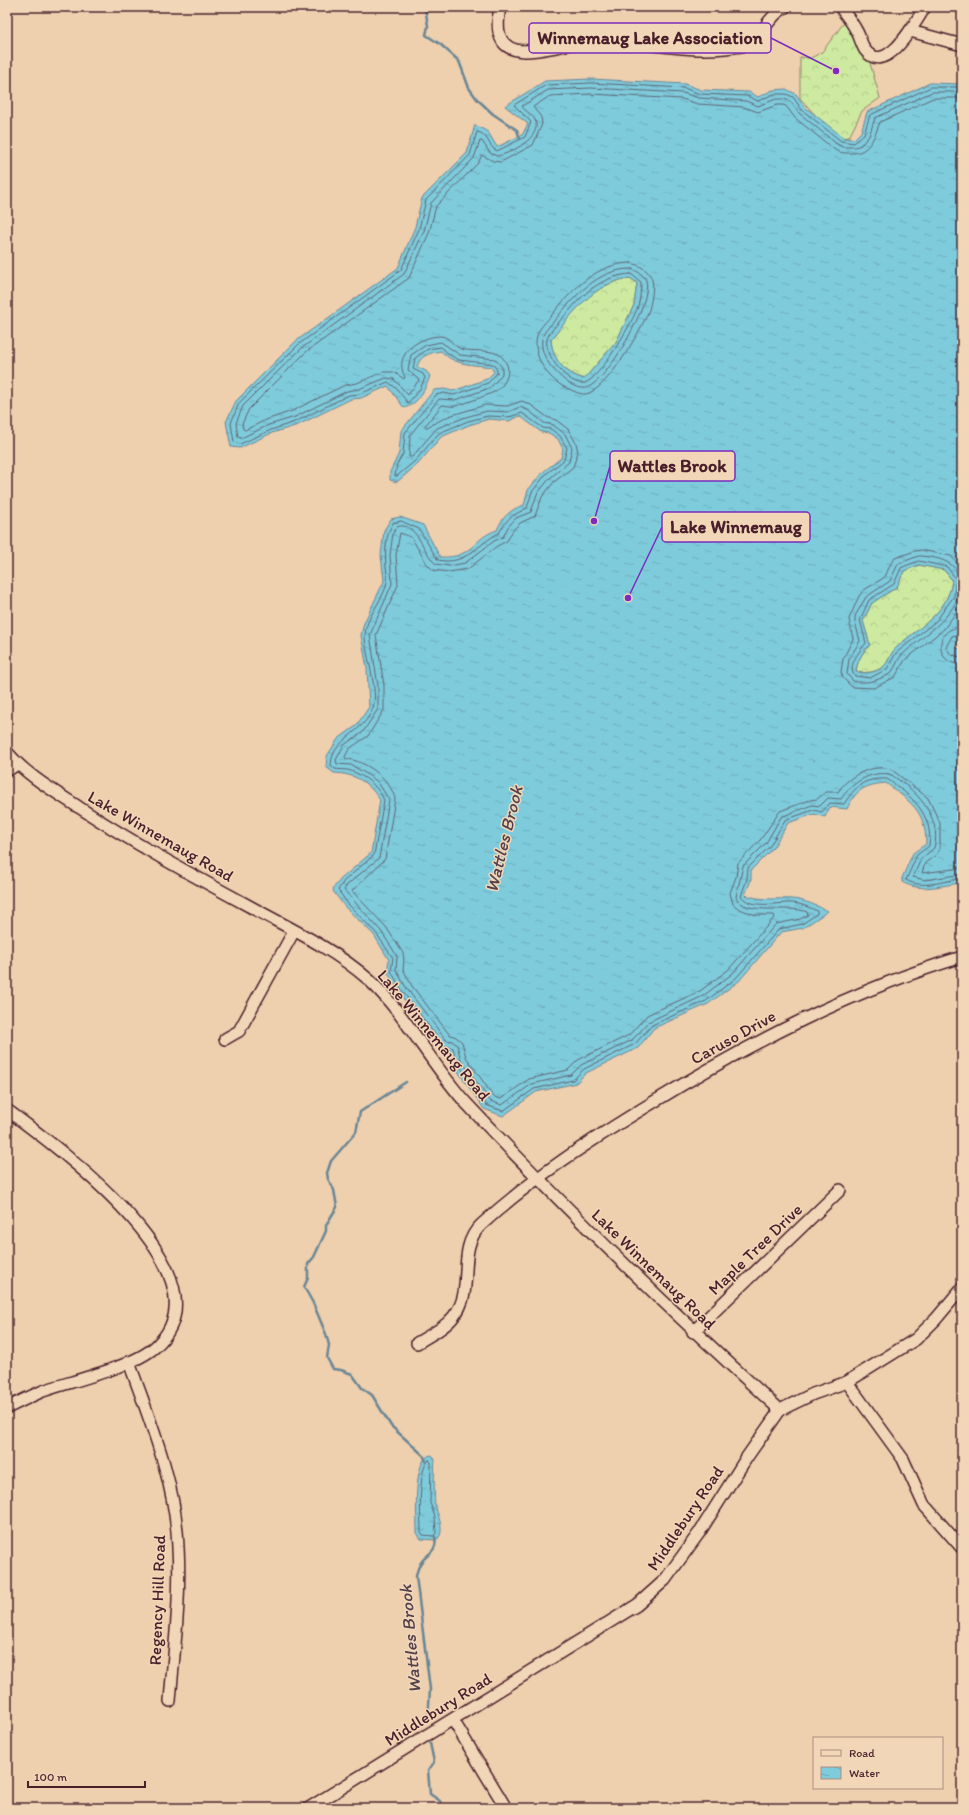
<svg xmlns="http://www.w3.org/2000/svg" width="969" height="1815" viewBox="0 0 969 1815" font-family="Itim,sans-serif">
	<defs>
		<pattern id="forest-crowns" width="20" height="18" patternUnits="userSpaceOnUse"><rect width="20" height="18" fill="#cdeaa0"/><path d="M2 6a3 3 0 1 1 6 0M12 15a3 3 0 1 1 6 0" fill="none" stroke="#b2c88a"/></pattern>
		<pattern id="water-ripples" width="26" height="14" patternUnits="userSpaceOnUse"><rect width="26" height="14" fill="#7ecbdc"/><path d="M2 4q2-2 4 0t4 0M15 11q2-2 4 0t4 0" fill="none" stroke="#6eaebd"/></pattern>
	</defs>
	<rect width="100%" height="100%" fill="#eecfae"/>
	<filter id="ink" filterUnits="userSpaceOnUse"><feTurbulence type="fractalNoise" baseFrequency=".025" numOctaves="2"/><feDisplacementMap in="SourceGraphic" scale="8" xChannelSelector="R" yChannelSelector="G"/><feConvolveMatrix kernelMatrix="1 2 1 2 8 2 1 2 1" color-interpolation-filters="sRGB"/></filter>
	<g filter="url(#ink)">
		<g fill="url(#forest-crowns)" stroke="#8c8466">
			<path d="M 846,20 L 861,32 L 880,98 L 862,111 L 849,137 L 839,138 L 818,118 L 800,98 L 800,57 L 811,58 L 822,52 Z"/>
			<path d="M 630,278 L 637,283 L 634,305 L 616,342 L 584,379 C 565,372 553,362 551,340 C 573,312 593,283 630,278 Z"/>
			<path d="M 919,565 L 944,570 L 952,580 C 948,615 917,627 895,649 C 890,654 888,664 883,667 C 873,673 867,673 856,672 C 857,661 862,653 870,645 L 863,621 L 872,603 L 897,587 L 904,571 Z"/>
		</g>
		<g fill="url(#water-ripples)" stroke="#698695" fill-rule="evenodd">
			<path d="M 591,79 L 685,84 L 701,90 L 749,92 L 758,97 L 773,90 L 786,89 L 796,94 L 805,107 L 844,138 L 854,139 L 861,132 L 867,112 L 930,83 L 962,84 L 962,644 L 958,643 L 955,646 L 959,649 L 962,648 L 962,883 C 941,885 922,893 902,882 L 902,878 L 913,853 L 926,844 C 926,810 910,802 886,783 C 865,785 856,789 847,809 L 830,807 L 825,817 L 814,814 L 788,823 L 773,848 L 751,870 L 751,880 L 745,895 C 762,901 774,898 792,899 C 805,900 817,906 828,911 L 803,928 L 781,932 L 739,981 L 708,1004 L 654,1028 L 638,1048 L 586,1073 L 576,1083 L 536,1092 L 503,1116 L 484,1109 L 453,1064 L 449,1050 L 441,1049 L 400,994 L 387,971 L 389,960 L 374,935 L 345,907 L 333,891 L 334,887 L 341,879 L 371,853 L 380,800 C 368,782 356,774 334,773 L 326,767 L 327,756 L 338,739 L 356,726 L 369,707 L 367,668 L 361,635 L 364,623 L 384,581 L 381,555 L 384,530 L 391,519 L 400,517 L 423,525 L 440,557 C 473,559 472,538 497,530 C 502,517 511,509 524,505 L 528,490 L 543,472 L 561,458 L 563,449 L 558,439 L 549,433 L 541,432 L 520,416 L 509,421 L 489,419 L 469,425 L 441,437 L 418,464 L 397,482 L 390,480 L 390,472 L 399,453 L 401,431 L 434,390 L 444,389 L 453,391 L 487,379 L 494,372 L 491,367 C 472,364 455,366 441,351 C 430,353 420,355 417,367 L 426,371 L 430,376 C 426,388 418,405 404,408 L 388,386 L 361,398 L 351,399 L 298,425 L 272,433 L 240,448 L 231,447 L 226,422 L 236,401 L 296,341 L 398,268 L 415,227 L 422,198 L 467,153 L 475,125 L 488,132 L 497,147 L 522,135 L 528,124 L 505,106 L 545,81 ZM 630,278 L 637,283 L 634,305 L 616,342 L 584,379 C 565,373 553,361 551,340 C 573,313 593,283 630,278 ZM 919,565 L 944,570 L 952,580 C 948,615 917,627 895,649 C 890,654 888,663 883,667 C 874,673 867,674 856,672 C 857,661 862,653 870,645 L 863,621 L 872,603 L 897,587 L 904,571 Z"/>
			<path d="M 431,1455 L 433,1456 L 435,1460 C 434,1467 434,1499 435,1504 C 437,1514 447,1533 436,1540 L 421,1539 L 417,1533 C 417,1518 412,1458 431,1455 Z"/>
		</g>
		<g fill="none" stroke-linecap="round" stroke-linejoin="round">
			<g stroke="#5f6472" stroke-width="1">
				<path d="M 962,87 L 931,87 L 870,115 L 864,134 L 854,143 L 841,141 L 802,110 L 793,97 L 786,94 L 774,94 L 758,101 L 747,96 L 700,94 L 684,88 L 591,83 L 546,85 L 514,105 L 531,122 L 525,137 L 497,151 C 488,147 488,133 477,132 L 470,155 L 426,200 L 419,229 L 401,270 L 299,344 L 239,403 L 231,423 L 234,442 L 240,444 L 271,430 L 297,421 L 349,395 L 360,394 L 388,382 L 396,388 L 408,403 L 420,389 L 425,378 L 423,374 L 413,369 L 415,358 L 428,349 L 441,347 L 450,355 L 459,360 L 493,364 L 497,370 L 497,373 L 488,383 L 454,395 L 444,393 L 436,395 L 405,433 L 403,454 L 397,464 L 395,476 L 397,476 L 415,461 L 439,433 L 468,421 L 488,416 L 509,417 L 522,413 L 543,428 L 551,429 L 560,436 L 567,448 L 564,460 L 546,474 L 532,492 L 527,508 C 509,518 510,515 499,533 C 477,544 466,566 438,560 L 419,529 L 401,521 L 393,523 C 385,536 385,552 386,567 C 387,572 388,578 387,582 C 384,600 365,617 365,636 C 365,655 379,689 373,708 C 364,734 332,738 331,765 L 335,769 C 340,770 346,769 351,771 C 365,776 378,786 384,800 L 374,855 L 344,881 L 338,890 L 348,904 L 376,933 L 393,958 L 391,971 L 403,992 L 443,1045 L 453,1048 L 457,1062 L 486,1105 L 503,1111 L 534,1089 L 573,1080 L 584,1069 L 635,1044 L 652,1025 L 706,1001 L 736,978 L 779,929 L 802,924 L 817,914 L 817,911 C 809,907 801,904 793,903 C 778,902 752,910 741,896 L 747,879 L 748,868 L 770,846 L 785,820 L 813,810 L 822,812 L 830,803 L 844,804 C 856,786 863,778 887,779 C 911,795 934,815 929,846 L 917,855 L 906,880 C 924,890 943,880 962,879"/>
				<path d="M 962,92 L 932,92 L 875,118 L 869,136 L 861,145 L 855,147 L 843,147 L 838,145 L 799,113 L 790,101 L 784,99 L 776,99 L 758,106 L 746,101 L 699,98 L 683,93 L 591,88 L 548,90 L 522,106 C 525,112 533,114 535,120 C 543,137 510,154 497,156 L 490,153 L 482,141 L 480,141 L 474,158 L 431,203 L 424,231 L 404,274 L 302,348 L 267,382 L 243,406 L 236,423 L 238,437 L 241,438 L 269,425 L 295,417 L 347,391 L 359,389 L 386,378 L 394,379 L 408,395 L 419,380 L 408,370 L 411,355 L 426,345 L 441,342 L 460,355 L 495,359 L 502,367 L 502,374 L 490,388 L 455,400 L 439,399 L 410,435 L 409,457 L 412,457 L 437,428 L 466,417 L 487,411 L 508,412 L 520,407 L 528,410 L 544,423 L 553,425 L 565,434 L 572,448 L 569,462 L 550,478 L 537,494 L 531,512 L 516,518 L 508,527 L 503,537 L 494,541 L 465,563 L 449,566 L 436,564 C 424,555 416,519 397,527 L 393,533 L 390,555 L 392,584 L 370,635 L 378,686 L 378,709 L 363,732 L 344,745 L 336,760 L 337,764 L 351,765 L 365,773 L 378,782 L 389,800 L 379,858 L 347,885 L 344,890 L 381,931 L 397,956 L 396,970 L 407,989 L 446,1040 L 452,1041 L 457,1045 L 461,1060 L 490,1101 L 502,1105 L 532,1084 L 571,1075 L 581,1065 L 632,1040 L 650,1021 L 703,996 L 732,974 L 776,924 L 800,919 L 808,915 L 807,912 C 789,904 745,917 736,897 L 743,866 L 766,843 L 781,817 L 812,805 L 820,806 L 828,798 L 841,799 C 852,783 869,771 889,774 C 914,787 943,817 934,848 L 921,859 L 913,877 L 925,880 L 962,874"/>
				<path d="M 962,98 L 933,98 L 880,122 C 874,138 869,154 850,153 C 844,153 840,153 835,150 L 795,118 L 786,106 L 783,105 L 777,105 L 758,112 L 744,107 L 698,104 L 682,99 L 591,94 L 550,96 L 533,107 L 541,117 L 542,124 L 533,145 L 501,162 L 493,161 L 482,155 L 478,163 L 436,206 L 429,233 L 409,278 L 306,352 L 249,409 L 242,424 L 243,429 L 245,430 L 266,420 L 292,411 L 345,385 L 357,383 L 383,372 L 394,372 L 404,379 L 405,377 C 392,354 420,336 441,336 C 450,337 453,346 461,349 C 473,352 486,349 498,354 C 514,364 509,384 494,392 C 488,395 461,405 455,406 C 450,407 446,405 442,405 L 425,426 L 425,428 L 449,416 L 485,405 L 507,406 L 522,401 L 531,405 L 547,417 L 556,420 L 568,429 L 576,443 L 578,452 L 573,467 L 554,482 L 542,497 L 535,516 L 520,523 L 513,530 L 507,541 L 497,546 L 468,569 L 449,572 L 433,570 L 427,564 L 411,537 L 400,533 L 396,555 L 398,585 L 376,635 L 384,685 L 384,710 L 368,736 L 349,749 L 345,757 L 346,759 C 365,760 391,779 395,799 L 385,859 L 352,891 L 386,927 L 403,953 L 404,960 L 403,969 L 412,986 L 449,1034 L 456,1037 L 462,1042 L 466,1057 L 494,1097 L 501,1099 L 529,1079 L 568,1070 L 578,1060 L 629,1035 L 647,1015 L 700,991 L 728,970 L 775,917 L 774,915 L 756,915 L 739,909 L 733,904 L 730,893 L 736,877 L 738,863 L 761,839 L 780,811 L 810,800 L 817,799 L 826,792 L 838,792 C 848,776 871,764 891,769 L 928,798 L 940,823 L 940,849 L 936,855 L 925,863 L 922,873 L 962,868"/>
				<path d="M 631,263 C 640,265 650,271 652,280 C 654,288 651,302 649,310 C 642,329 609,386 589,393 C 582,396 576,392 569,389 C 551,383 531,357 537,336 C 538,329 546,322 551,316 C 571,291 596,263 631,263 Z"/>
				<path d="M 632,269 C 637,271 644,275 646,280 C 653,302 607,383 586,388 C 575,390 562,379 555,371 C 547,363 540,350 542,339 C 543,332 550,326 554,321 C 573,298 598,268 632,269 Z"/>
				<path d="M 631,274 L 641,282 C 641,290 640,299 638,306 C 634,321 599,379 585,383 C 569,387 543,354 547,339 C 549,331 564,317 570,310 C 585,291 606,275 631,274 Z"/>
				<path d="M 919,556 C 936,557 954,560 961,578 C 963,614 924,634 902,655 C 896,661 895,671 888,675 C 876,681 866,684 853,681 L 847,674 L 849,659 L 860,641 L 855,622 L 855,616 L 866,597 L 890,581 L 898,564 Z"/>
				<path d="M 919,561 L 947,567 L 956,579 L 954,596 L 936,621 L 896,653 L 887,669 L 870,678 L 855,676 C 846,666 860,651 866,643 L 860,620 L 869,600 L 894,584 L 901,568 Z"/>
				<path d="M 962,568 L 951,556 L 921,550 L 915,551 L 895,558 L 891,563 L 885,577 L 864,590 L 859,596 L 849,619 L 853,639 L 843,659 L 841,672 L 843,678 L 852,687 L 874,688 L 895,677 L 905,660 L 944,629 L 962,604"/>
				<path d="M 962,628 C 935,624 932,666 962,664"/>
				<path d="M 962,634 L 952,636 L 946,647 L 951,655 L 962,657"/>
				<path d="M 429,1460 L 431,1462 L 430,1503 L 435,1517 L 436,1533 L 434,1536 L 423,1535 L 421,1532 C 421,1518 417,1469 429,1460 Z"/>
			</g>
			<g stroke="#698695" stroke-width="2.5">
				<path d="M 425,7 L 428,26 L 426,35 L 440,44 L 459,61 L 469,88 L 477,99 L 493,114 L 517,130 L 520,139"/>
				<path d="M 406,1082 L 360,1112 L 356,1132 L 331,1161 L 327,1173 L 328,1179 L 334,1190 L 337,1207 L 326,1225 L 326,1231 L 314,1257 L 308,1264 L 308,1278 L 304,1287 L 313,1303 L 326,1334 L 329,1345 L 327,1358 L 333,1369 L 341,1370 L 352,1374 L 362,1388 L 372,1395 L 391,1426 L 423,1455 L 426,1461"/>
				<path d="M 428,1720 L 430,1689 L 416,1576 C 417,1571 419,1565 422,1561 C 429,1553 438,1550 435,1537"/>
				<path d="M 430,1743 L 434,1762 L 428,1771 L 430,1794 L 440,1801 L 444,1808"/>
			</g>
			<g stroke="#4a1f2b" stroke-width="14">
				<g id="minor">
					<path d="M 500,7 C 497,23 495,45 516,50 C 531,54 566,44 582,42 C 630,37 677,53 725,48 C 731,47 738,47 743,46 C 758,42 763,27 773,17 C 776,13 781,10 785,7"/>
					<path d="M 840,7 C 846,15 852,22 856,30 C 860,36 861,44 865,50 C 886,78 916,21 925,7"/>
					<path d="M 910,31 L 962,45"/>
					<path d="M 7,752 C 27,776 54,791 80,808 C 135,844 192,875 249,906 C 289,928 334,949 368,979 C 407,1015 431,1065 467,1104 C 567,1211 672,1312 780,1410"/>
					<path d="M 7,771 L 17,764"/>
					<path d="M 225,1039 L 239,1031 L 294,931"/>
					<path d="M 7,1110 C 58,1148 235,1276 155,1347 C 133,1367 72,1381 43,1391 C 31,1396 19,1402 7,1408"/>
					<path d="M 693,1332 L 840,1190"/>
					<path d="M 417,1343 C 430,1335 445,1328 454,1316 C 476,1289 455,1250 481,1225 C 533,1177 593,1139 652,1103 C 750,1043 852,990 962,957"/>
					<path d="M 129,1362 C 150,1421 176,1483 178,1547 C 181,1598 174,1650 170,1701"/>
					<path d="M 847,1382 L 903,1459 L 924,1505 L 962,1548"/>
					<path d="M 453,1720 L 506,1808"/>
					<path d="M 309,1808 L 637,1605 L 665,1580 L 699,1533 L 747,1457 L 780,1410 L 813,1394 L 847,1382 L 916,1339 L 936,1319 L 962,1288"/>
				</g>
			</g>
			<use href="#minor" stroke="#f1d7b8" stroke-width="11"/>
		</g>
	</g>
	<g text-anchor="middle" stroke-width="3" stroke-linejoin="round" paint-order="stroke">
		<g font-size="17" fill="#4a1f2b" stroke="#f1d7b8">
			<text transform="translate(161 836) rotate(30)" y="6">Lake Winnemaug Road</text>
			<text transform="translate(434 1035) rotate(50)" y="6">Lake Winnemaug Road</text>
			<text transform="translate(733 1037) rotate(-29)" y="6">Caruso Drive</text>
			<text transform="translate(755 1249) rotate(-44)" y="6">Maple Tree Drive</text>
			<text transform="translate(654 1269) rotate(44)" y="6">Lake Winnemaug Road</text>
			<text transform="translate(685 1518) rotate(-56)" y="6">Middlebury Road</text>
			<text transform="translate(157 1600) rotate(-88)" y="6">Regency Hill Road</text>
			<text transform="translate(438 1709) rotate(-32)" y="6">Middlebury Road</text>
		</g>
		<g font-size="18" font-style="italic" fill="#54414e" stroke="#f1d7b8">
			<text transform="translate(504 839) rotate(-76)" y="6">Wattles Brook</text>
			<text transform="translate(410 1639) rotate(-95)" y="6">Wattles Brook</text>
		</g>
	</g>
	<path fill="none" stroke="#7b2cbf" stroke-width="1.5" d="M836 71L771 38M594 521L610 466M628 598L662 527"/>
	<g fill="#7b2cbf" stroke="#f1d7b8" stroke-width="1.5">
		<circle cx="836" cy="71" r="4"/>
		<circle cx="594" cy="521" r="4"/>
		<circle cx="628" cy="598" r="4"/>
	</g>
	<g fill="#f1d7b8" stroke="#7b2cbf" stroke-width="1.5">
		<rect x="529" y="23" width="242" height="30" rx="4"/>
		<rect x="610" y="451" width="125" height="30" rx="4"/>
		<rect x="662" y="512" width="148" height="30" rx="4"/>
	</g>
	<g font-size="18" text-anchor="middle" font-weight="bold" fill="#4a1f2b">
		<text x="650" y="44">Winnemaug Lake Association</text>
		<text x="672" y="472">Wattles Brook</text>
		<text x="736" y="533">Lake Winnemaug</text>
	</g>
	<rect width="969" height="1815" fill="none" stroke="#f1d7b8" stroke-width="24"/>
	<rect x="12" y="12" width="945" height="1791" fill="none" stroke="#4a1f2b" stroke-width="1.5" filter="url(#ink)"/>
	<rect x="813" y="1737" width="130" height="52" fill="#f1d7b8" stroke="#ae8d80"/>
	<rect x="821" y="1750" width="20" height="6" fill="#f1d7b8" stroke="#ae8d80"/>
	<text x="849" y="1757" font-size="12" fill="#4a1f2b">Road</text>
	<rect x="821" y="1767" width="20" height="12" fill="url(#water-ripples)" stroke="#ae8d80"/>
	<text x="849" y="1777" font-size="12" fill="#4a1f2b">Water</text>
	<path d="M28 1781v6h117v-6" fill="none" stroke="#4a1f2b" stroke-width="2"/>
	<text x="34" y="1781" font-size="12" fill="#4a1f2b" stroke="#f1d7b8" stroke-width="3" paint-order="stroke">100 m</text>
</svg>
